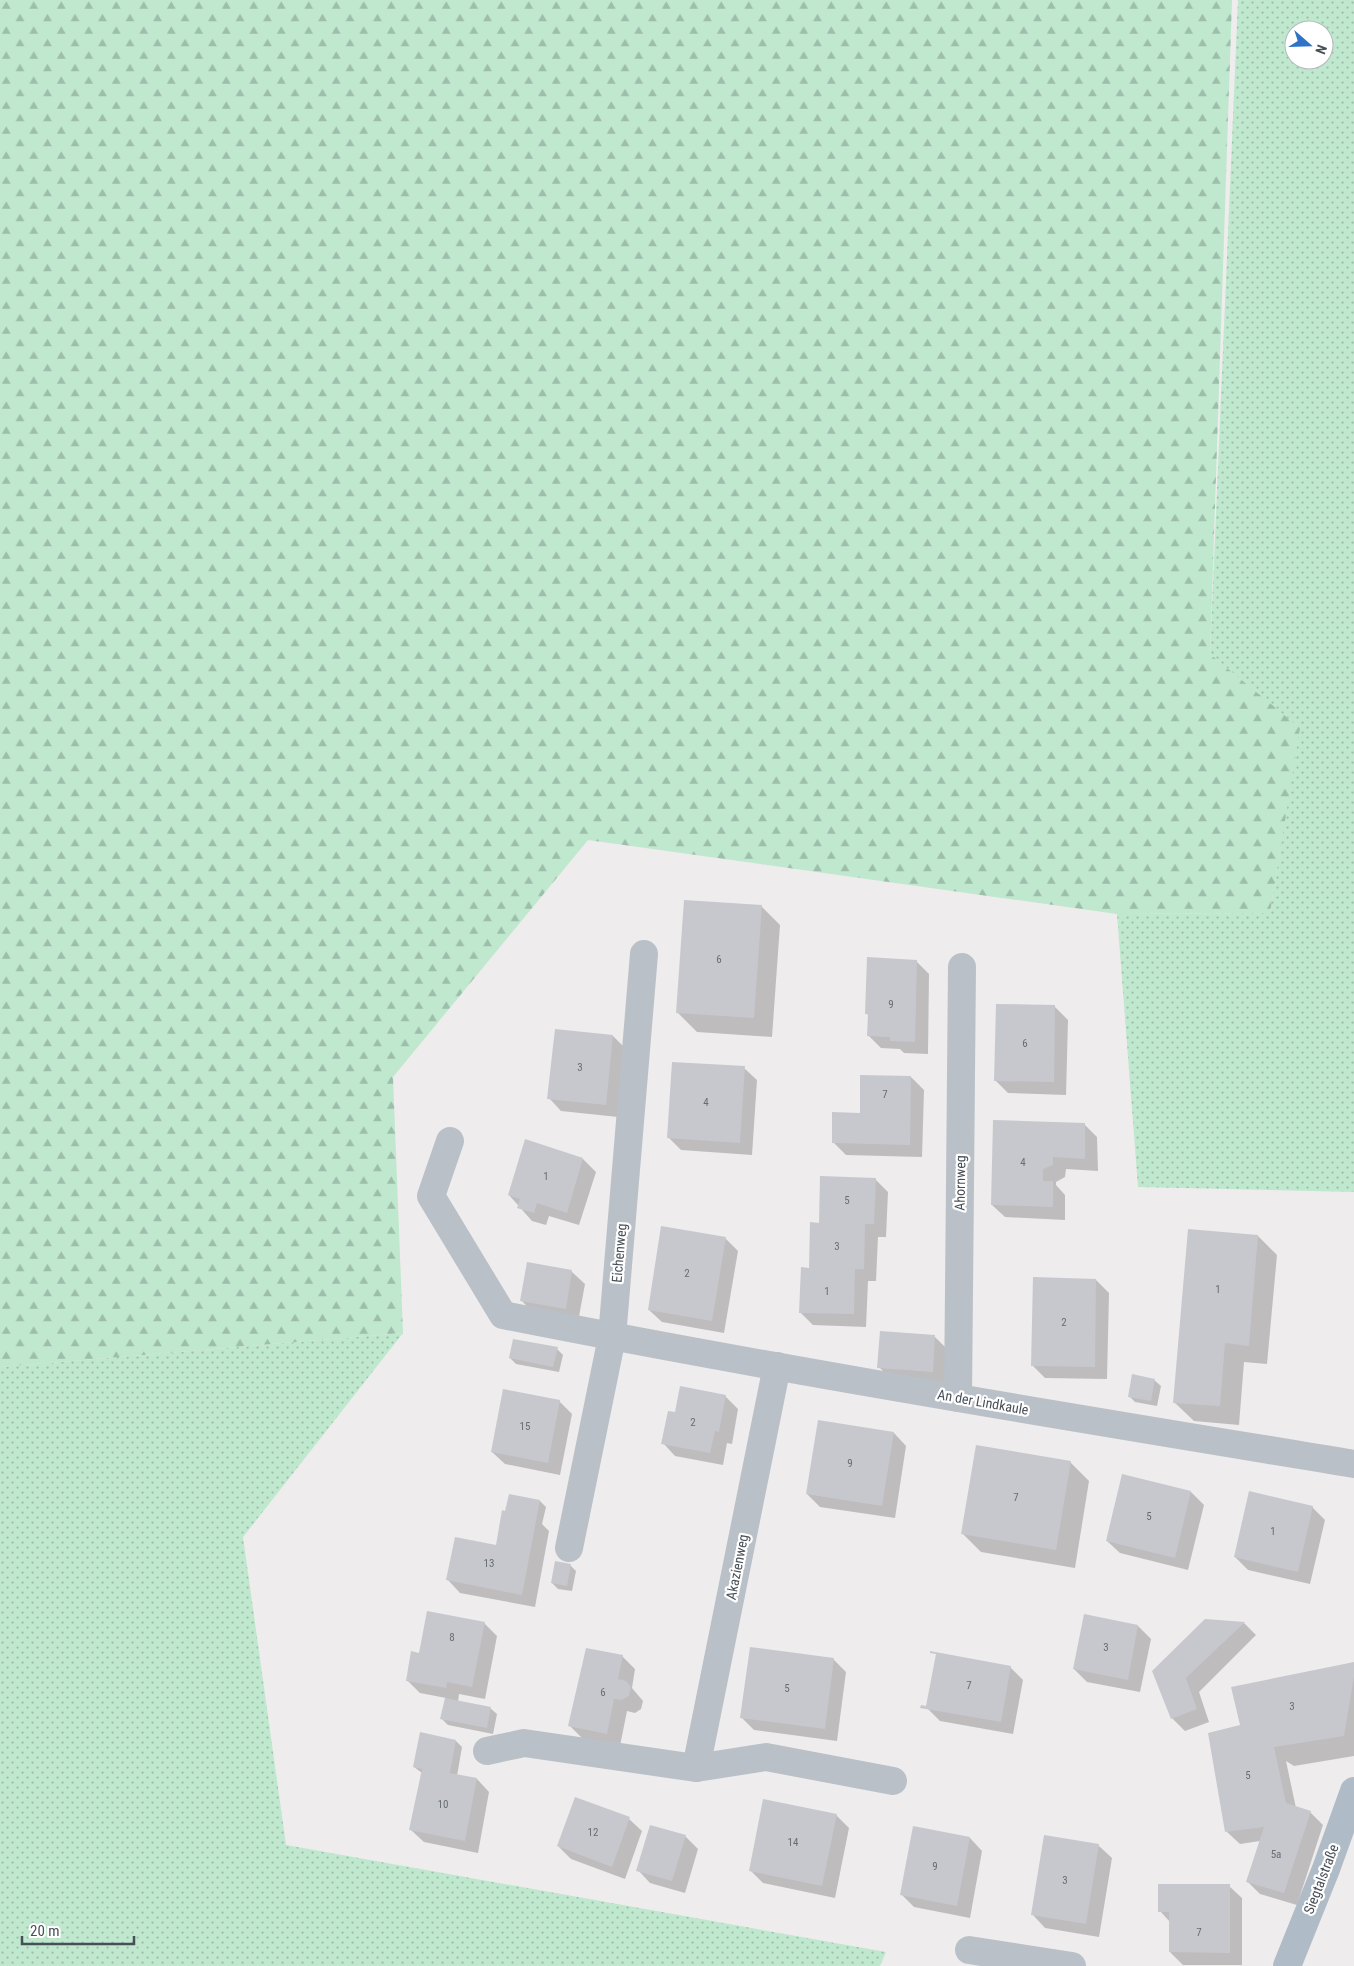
<svg xmlns="http://www.w3.org/2000/svg" width="1354" height="1966" viewBox="0 0 1354 1966" font-family="'Roboto Condensed',sans-serif">
	<defs>
		<pattern id="grass-dots" width="8" height="8" patternUnits="userSpaceOnUse" patternTransform="scale(1.25)"><rect width="8" height="8" fill="#bfe8ce"/><path d="M2 2h.1M6 6h.1" fill="none" stroke="#9dbeaa" stroke-width="1.8" stroke-linecap="round"/></pattern>
		<pattern id="forest-firs" width="22" height="20" patternUnits="userSpaceOnUse" patternTransform="scale(1.25)"><rect width="22" height="20" fill="#bfe8ce"/><path d="M5 1l3.5 6h-7zM16 11l3.5 6h-7z" fill="#9dbeaa"/></pattern>
	</defs>
	<rect width="100%" height="100%" fill="#eeecec"/>
	<g fill="url(#grass-dots)" fill-rule="evenodd">
		<path d="M 1238,0 L 1354,0 L 1354,1192 L 1138,1187 L 1117,914 L 1270,913 L 1299,728 L 1210,654 ZM 1294,30 L 1324,30 L 1324,60 L 1294,60 Z"/>
		<path d="M 403,1333 L 243,1537 L 286,1845 L 886,1952 L 880,1966 L 0,1966 L 0,1367 Z"/>
	</g>
	<path fill="url(#forest-firs)" d="M 0,0 L 1232,0 L 1210,654 L 1300,728 L 1270,913 L 1117,914 L 588,840 L 393,1077 L 403,1333 L 0,1367 Z"/>
	<g fill="#0003">
		<path d="M 761,906 L 780,925 L 772,1037 L 697,1032 L 677,1012 Z"/>
		<path d="M 916,961 L 929,974 L 928,1054 L 904,1053 L 900,1049 L 881,1048 L 868,1035 L 869,1016 L 866,1013 Z"/>
		<path d="M 1055,1007 L 1068,1020 L 1066,1095 L 1008,1093 L 995,1080 Z"/>
		<path d="M 613,1036 L 626,1049 L 618,1117 L 561,1111 L 549,1098 Z"/>
		<path d="M 744,1068 L 757,1080 L 752,1155 L 681,1150 L 668,1137 Z"/>
		<path d="M 911,1077 L 924,1090 L 922,1157 L 846,1155 L 833,1142 L 861,1114 Z"/>
		<path d="M 1084,1124 L 1097,1137 L 1098,1171 L 1066,1169 L 1065,1177 L 1056,1182 L 1056,1185 L 1065,1195 L 1065,1220 L 1005,1217 L 992,1205 Z"/>
		<path d="M 583,1159 L 596,1172 L 579,1225 L 549,1216 L 546,1225 L 532,1221 L 509,1195 Z"/>
		<path d="M 875,1179 L 888,1192 L 886,1237 L 878,1237 L 876,1281 L 868,1281 L 866,1327 L 813,1325 L 800,1312 L 820,1224 Z"/>
		<path d="M 1258,1236 L 1277,1255 L 1267,1364 L 1244,1362 L 1239,1425 L 1194,1421 L 1174,1402 Z"/>
		<path d="M 725,1238 L 738,1251 L 724,1333 L 662,1322 L 649,1310 Z"/>
		<path d="M 528,1264 L 572,1272 L 585,1284 L 578,1322 L 534,1314 L 522,1301 Z"/>
		<path d="M 1096,1280 L 1109,1293 L 1107,1379 L 1045,1378 L 1032,1365 Z"/>
		<path d="M 935,1337 L 948,1350 L 945,1384 L 892,1380 L 879,1367 Z"/>
		<path d="M 557,1349 L 563,1355 L 559,1372 L 516,1364 L 510,1358 Z"/>
		<path d="M 1154,1380 L 1161,1386 L 1157,1406 L 1135,1402 L 1129,1396 Z"/>
		<path d="M 725,1396 L 738,1409 L 732,1444 L 727,1443 L 723,1465 L 675,1456 L 663,1443 L 676,1414 Z"/>
		<path d="M 559,1401 L 572,1414 L 560,1475 L 505,1464 L 492,1452 Z"/>
		<path d="M 894,1433 L 906,1446 L 895,1518 L 820,1507 L 807,1494 Z"/>
		<path d="M 1070,1462 L 1089,1481 L 1075,1568 L 981,1552 L 962,1533 Z"/>
		<path d="M 1191,1492 L 1204,1505 L 1188,1570 L 1120,1553 L 1107,1541 Z"/>
		<path d="M 540,1501 L 546,1507 L 542,1524 L 549,1531 L 535,1607 L 460,1593 L 448,1580 L 497,1547 L 506,1512 Z"/>
		<path d="M 1312,1507 L 1325,1520 L 1310,1584 L 1248,1570 L 1235,1557 Z"/>
		<path d="M 570,1565 L 576,1571 L 572,1591 L 558,1589 L 552,1583 Z"/>
		<path d="M 484,1623 L 497,1636 L 485,1699 L 459,1694 L 458,1702 L 490,1708 L 497,1714 L 493,1734 L 448,1725 L 442,1719 L 446,1698 L 420,1693 L 407,1680 Z"/>
		<path d="M 1244,1623 L 1256,1635 L 1199,1692 L 1209,1722 L 1185,1731 L 1172,1718 L 1153,1671 Z"/>
		<path d="M 1138,1626 L 1151,1639 L 1140,1692 L 1087,1682 L 1074,1669 Z"/>
		<path d="M 622,1656 L 635,1669 L 632,1688 L 643,1701 L 641,1709 L 635,1713 L 627,1711 L 620,1746 L 583,1739 L 570,1726 Z"/>
		<path d="M 833,1659 L 846,1672 L 837,1741 L 754,1730 L 741,1717 Z"/>
		<path d="M 1354,1663 L 1354,1756 L 1294,1766 L 1286,1761 L 1296,1808 L 1310,1812 L 1323,1825 L 1297,1905 L 1260,1894 L 1247,1881 L 1260,1841 L 1240,1844 L 1227,1832 L 1241,1726 Z"/>
		<path d="M 1010,1667 L 1023,1680 L 1013,1734 L 940,1721 L 927,1708 Z"/>
		<path d="M 456,1741 L 462,1747 L 457,1776 L 477,1779 L 489,1792 L 478,1853 L 424,1842 L 411,1830 L 422,1773 L 414,1767 Z"/>
		<path d="M 836,1815 L 849,1828 L 835,1898 L 763,1883 L 750,1870 Z"/>
		<path d="M 629,1819 L 642,1831 L 625,1879 L 571,1859 L 558,1846 Z"/>
		<path d="M 685,1836 L 698,1849 L 685,1893 L 650,1883 L 638,1870 Z"/>
		<path d="M 970,1838 L 982,1851 L 970,1918 L 914,1907 L 902,1895 Z"/>
		<path d="M 1099,1846 L 1112,1858 L 1099,1937 L 1045,1928 L 1033,1915 Z"/>
		<path d="M 1229,1886 L 1242,1898 L 1242,1965 L 1183,1965 L 1170,1952 L 1170,1922 L 1160,1911 Z"/>
	</g>
	<g fill="#c7c8ce">
		<path d="M 684,900 L 762,905 L 754,1018 L 676,1013 Z"/>
		<path d="M 867,957 L 917,960 L 915,1042 L 890,1041 L 890,1037 L 867,1036 L 868,1014 L 865,1014 Z"/>
		<path d="M 996,1004 L 1055,1005 L 1054,1082 L 994,1081 Z"/>
		<path d="M 555,1029 L 613,1035 L 606,1105 L 547,1099 Z"/>
		<path d="M 672,1062 L 745,1066 L 740,1143 L 667,1138 Z"/>
		<path d="M 860,1075 L 911,1076 L 910,1145 L 832,1143 L 832,1112 L 860,1113 Z"/>
		<path d="M 993,1120 L 1085,1123 L 1085,1159 L 1053,1157 L 1053,1165 L 1043,1169 L 1043,1181 L 1053,1181 L 1053,1207 L 991,1205 Z"/>
		<path d="M 525,1139 L 583,1158 L 567,1213 L 537,1203 L 534,1213 L 517,1208 L 520,1199 L 508,1195 Z"/>
		<path d="M 820,1176 L 876,1178 L 874,1224 L 865,1224 L 864,1269 L 855,1269 L 854,1314 L 799,1313 L 801,1267 L 809,1268 L 810,1222 L 819,1223 Z"/>
		<path d="M 661,1226 L 726,1237 L 712,1321 L 648,1310 Z"/>
		<path d="M 1188,1229 L 1258,1235 L 1249,1346 L 1225,1343 L 1220,1406 L 1173,1403 Z"/>
		<path d="M 527,1262 L 572,1270 L 566,1309 L 520,1301 Z"/>
		<path d="M 1033,1277 L 1096,1279 L 1095,1367 L 1031,1366 Z"/>
		<path d="M 880,1331 L 935,1335 L 933,1372 L 877,1368 Z"/>
		<path d="M 513,1339 L 558,1347 L 553,1367 L 509,1358 Z"/>
		<path d="M 1132,1374 L 1155,1379 L 1151,1401 L 1128,1397 Z"/>
		<path d="M 680,1386 L 726,1395 L 719,1432 L 715,1431 L 710,1453 L 661,1444 L 668,1411 L 675,1412 Z"/>
		<path d="M 503,1389 L 560,1400 L 548,1463 L 491,1452 Z"/>
		<path d="M 818,1420 L 894,1432 L 882,1506 L 806,1494 Z"/>
		<path d="M 976,1445 L 1071,1461 L 1056,1550 L 961,1534 Z"/>
		<path d="M 1122,1474 L 1191,1491 L 1175,1558 L 1106,1541 Z"/>
		<path d="M 1249,1491 L 1313,1506 L 1298,1572 L 1234,1557 Z"/>
		<path d="M 509,1494 L 540,1500 L 522,1595 L 446,1580 L 455,1537 L 496,1545 L 502,1510 L 505,1511 Z"/>
		<path d="M 555,1561 L 571,1564 L 567,1586 L 551,1583 Z"/>
		<path d="M 427,1611 L 485,1622 L 472,1687 L 447,1682 L 446,1688 L 406,1681 L 411,1651 L 419,1653 Z"/>
		<path d="M 1084,1614 L 1138,1625 L 1128,1680 L 1073,1669 Z"/>
		<path d="M 1205,1619 L 1245,1622 L 1186,1678 L 1197,1709 L 1171,1719 L 1152,1671 Z"/>
		<path d="M 750,1647 L 834,1658 L 825,1729 L 740,1718 Z"/>
		<path d="M 586,1648 L 623,1655 L 618,1679 L 626,1681 L 631,1687 L 629,1696 L 622,1700 L 614,1699 L 607,1734 L 568,1726 Z"/>
		<path d="M 930,1651 L 1011,1666 L 1001,1722 L 920,1708 L 921,1705 L 926,1706 L 936,1654 L 930,1653 Z"/>
		<path d="M 1354,1662 L 1354,1676 L 1344,1736 L 1274,1747 L 1286,1803 L 1311,1811 L 1284,1893 L 1246,1882 L 1264,1827 L 1225,1832 L 1208,1733 L 1240,1725 L 1231,1687 Z"/>
		<path d="M 445,1698 L 491,1707 L 487,1728 L 440,1719 Z"/>
		<path d="M 420,1732 L 456,1740 L 450,1773 L 477,1778 L 465,1841 L 409,1830 L 422,1769 L 413,1767 Z"/>
		<path d="M 575,1797 L 630,1817 L 612,1867 L 557,1846 Z"/>
		<path d="M 763,1799 L 837,1814 L 822,1886 L 749,1871 Z"/>
		<path d="M 650,1825 L 686,1835 L 672,1881 L 636,1871 Z"/>
		<path d="M 913,1826 L 970,1837 L 957,1906 L 900,1895 Z"/>
		<path d="M 1044,1835 L 1099,1844 L 1086,1924 L 1031,1915 Z"/>
		<path d="M 1158,1884 L 1230,1884 L 1230,1953 L 1169,1952 L 1169,1912 L 1158,1912 Z"/>
	</g>
	<g fill="none" stroke-linecap="round" stroke-linejoin="round">
		<g stroke="#b9c0c7" stroke-width="28">
			<path d="M 450,1141 L 431,1196 L 503,1315 C 785,1371 1070,1417 1354,1464"/>
			<path d="M 958,1398 L 962,967"/>
			<path d="M 569,1548 L 612,1337 L 644,954"/>
			<path d="M 487,1751 L 524,1743 L 696,1768 L 777,1366"/>
			<path d="M 696,1768 L 766,1757 L 893,1781"/>
			<path d="M 969,1950 L 1072,1966"/>
		</g>
		<path stroke="#afbcc8" stroke-width="28" d="M 1287,1966 L 1326,1869 L 1354,1791"/>
	</g>
	<g text-anchor="middle" stroke-width="4.5" stroke-linejoin="round" paint-order="stroke">
		<g font-size="11" fill="#676d75">
			<text x="719" y="963">6</text>
			<text x="891" y="1008">9</text>
			<text x="1025" y="1047">6</text>
			<text x="580" y="1071">3</text>
			<text x="885" y="1098">7</text>
			<text x="706" y="1106">4</text>
			<text x="1023" y="1166">4</text>
			<text x="546" y="1180">1</text>
			<text x="847" y="1204">5</text>
			<text x="837" y="1250">3</text>
			<text x="687" y="1277">2</text>
			<text x="1218" y="1293">1</text>
			<text x="827" y="1295">1</text>
			<text x="1064" y="1326">2</text>
			<text x="693" y="1426">2</text>
			<text x="525" y="1430">15</text>
			<text x="850" y="1467">9</text>
			<text x="1016" y="1501">7</text>
			<text x="1149" y="1520">5</text>
			<text x="1273" y="1535">1</text>
			<text x="489" y="1567">13</text>
			<text x="452" y="1641">8</text>
			<text x="1106" y="1651">3</text>
			<text x="969" y="1689">7</text>
			<text x="787" y="1692">5</text>
			<text x="603" y="1696">6</text>
			<text x="1292" y="1710">3</text>
			<text x="1248" y="1779">5</text>
			<text x="443" y="1808">10</text>
			<text x="593" y="1836">12</text>
			<text x="793" y="1846">14</text>
			<text x="1276" y="1858">5a</text>
			<text x="935" y="1870">9</text>
			<text x="1065" y="1884">3</text>
			<text x="1199" y="1936">7</text>
		</g>
		<g font-size="14" fill="#474f57" stroke="#fff">
			<text transform="translate(960 1183) rotate(-89)" y="5">Ahornweg</text>
			<text transform="translate(619 1253) rotate(-85)" y="5">Eichenweg</text>
			<text transform="translate(983 1402) rotate(10)" y="5">An der Lindkaule</text>
			<text transform="translate(737 1567) rotate(-79)" y="5">Akazienweg</text>
			<text transform="translate(1321 1879) rotate(-69)" y="5">Siegtalstraße</text>
		</g>
	</g>
	<g transform="translate(1309 45) rotate(110)"><circle r="24" fill="#ffffff" stroke="#b5b9bc"/>
	<path d="M0-4L9 19L0 12L-9 19Z" fill="#2e73c6"/>
	<text y="-8" font-size="14" font-weight="bold" text-anchor="middle" fill="#474f57">N</text>
	</g>
	<path d="M22 1936v8h112v-8" fill="none" stroke="#474f57" stroke-width="2.5"/>
	<text x="30" y="1936" font-size="15" fill="#474f57" stroke="#ffffff" stroke-width="4" paint-order="stroke">20 m</text>
</svg>
